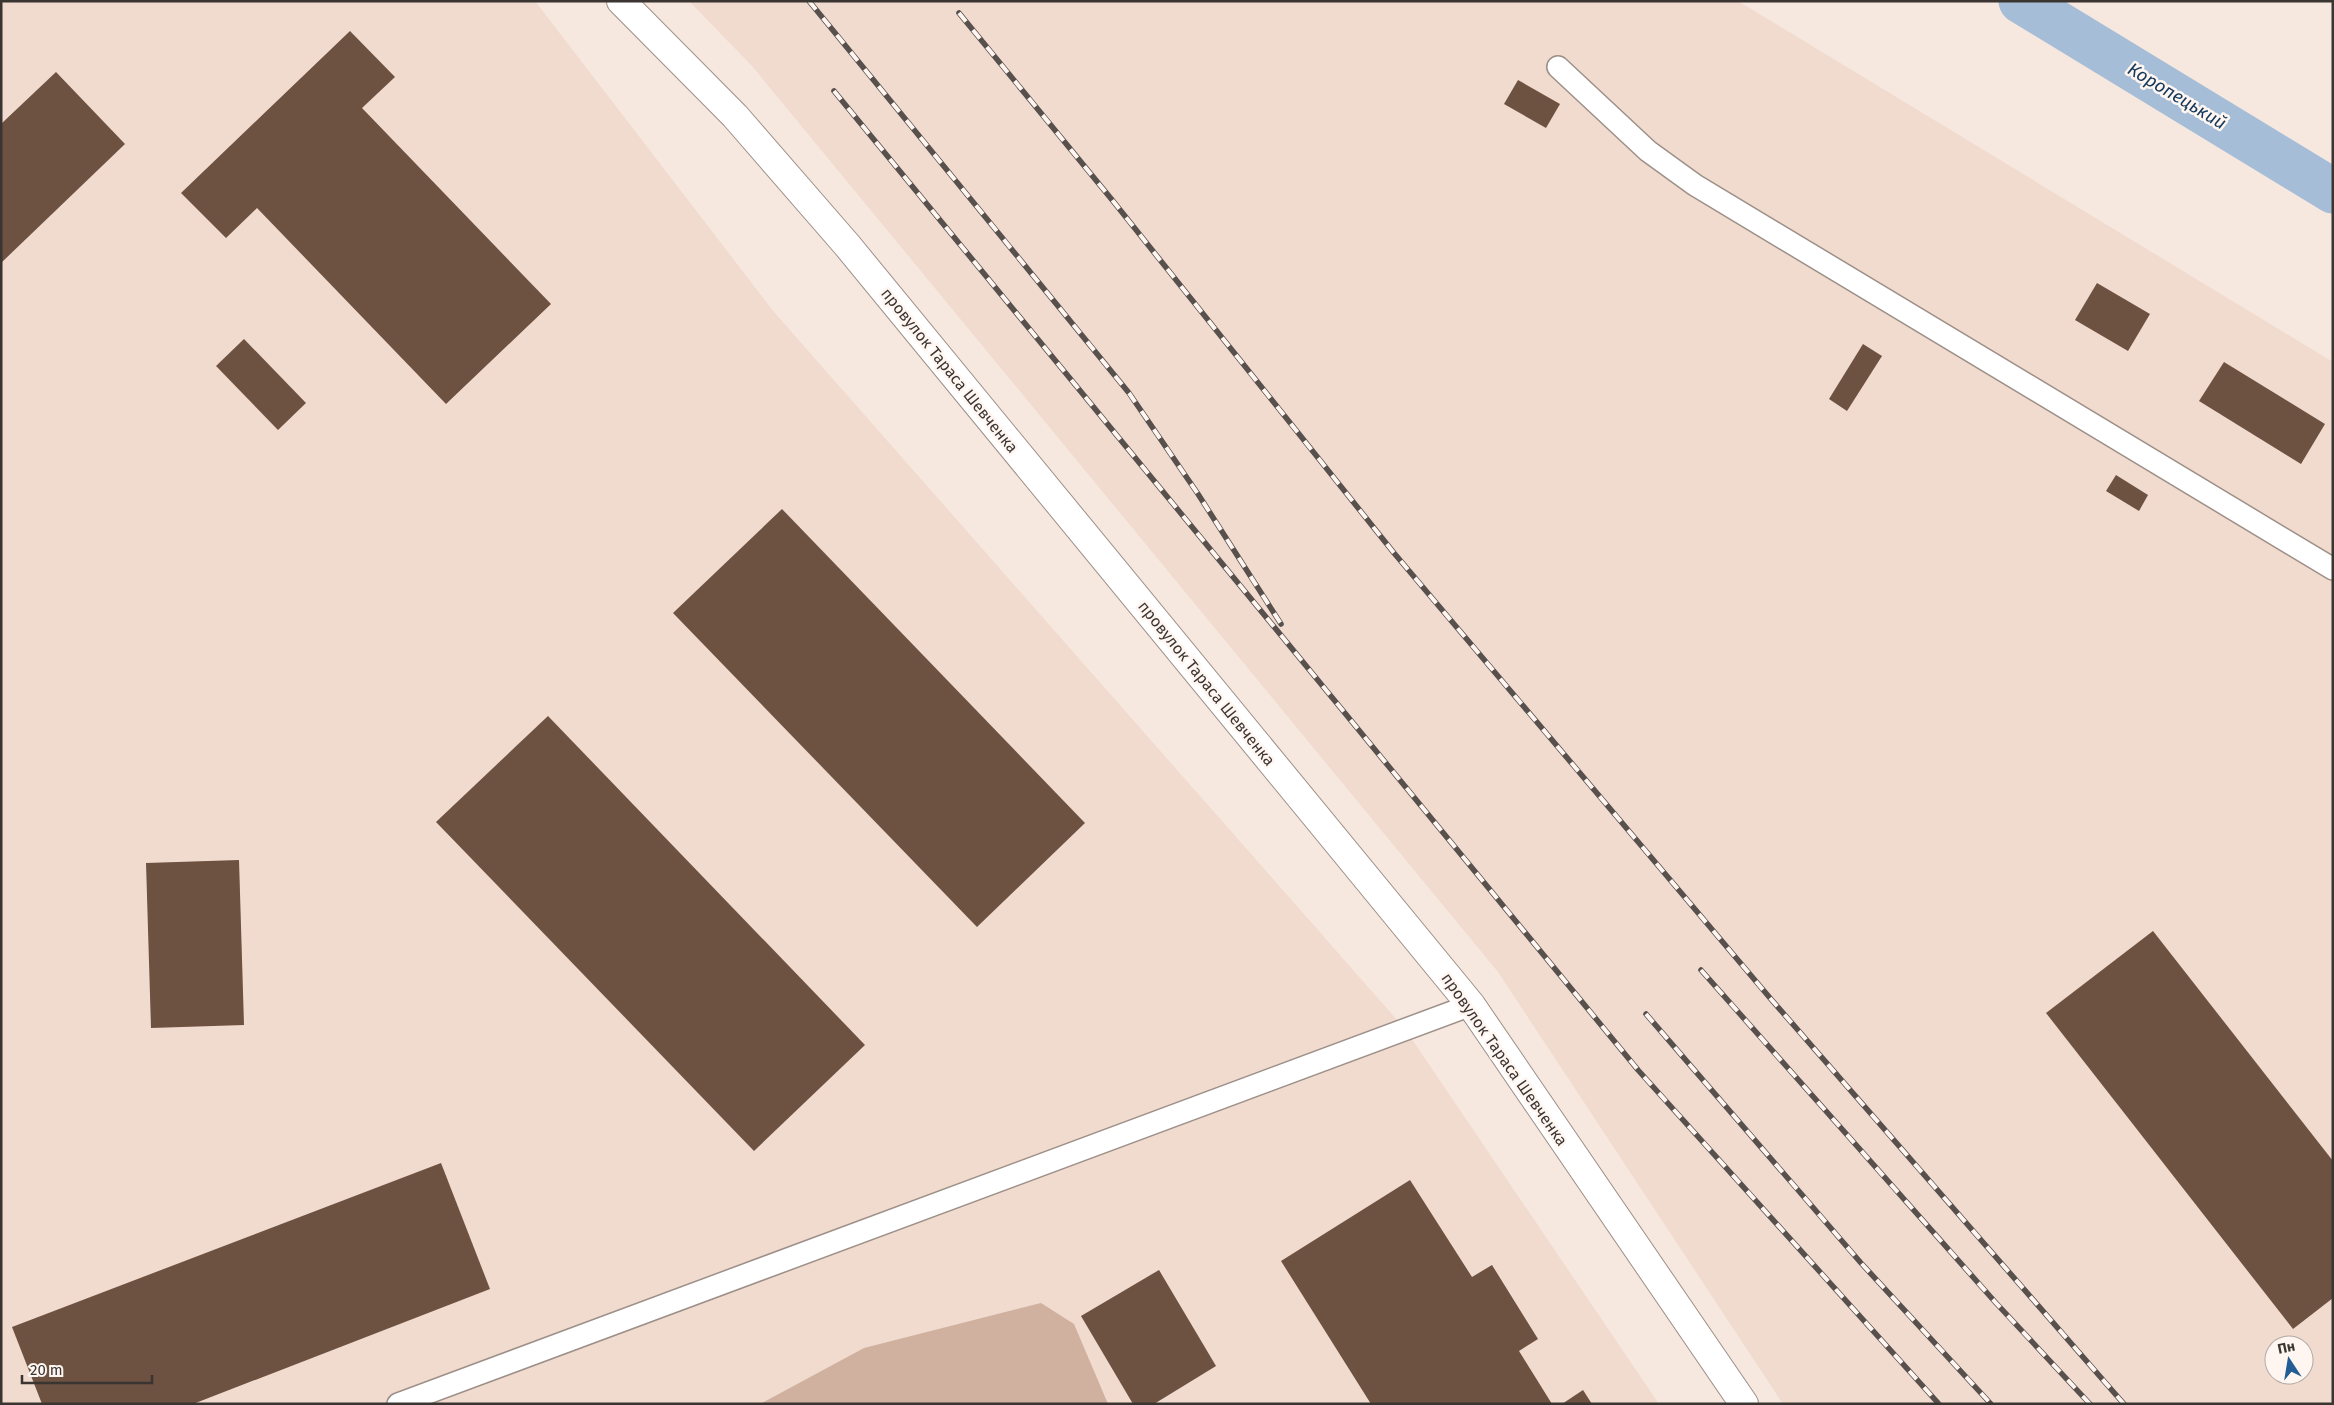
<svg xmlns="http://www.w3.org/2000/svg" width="2334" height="1405" viewBox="0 0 2334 1405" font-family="'Fira Sans',sans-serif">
	<rect width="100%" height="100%" fill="#f6e7df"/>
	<g fill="#f1dbcf" fill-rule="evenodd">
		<path d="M 1,1 L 535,1 L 774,312 L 1405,1029 L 1659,1404 L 1,1404 Z"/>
		<path d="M 689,1 L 1738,1 L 2333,362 L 2333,1404 L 1783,1404 L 1498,972 L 752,66 ZM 2274,1345 L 2304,1345 L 2304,1375 L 2274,1375 Z"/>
	</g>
	<path fill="#d0b09e" d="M 1041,1303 L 1074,1324 L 1108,1404 L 760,1404 L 864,1348 Z"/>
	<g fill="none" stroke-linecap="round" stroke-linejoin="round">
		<path stroke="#a5bdd7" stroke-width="45" d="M 2021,1 L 2333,191"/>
	</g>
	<g fill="#6d5141">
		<path d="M 350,31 L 395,77 L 362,108 L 551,304 L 446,404 L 257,208 L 226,238 L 181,193 Z"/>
		<path d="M 56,72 L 125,144 L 1,263 L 1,124 Z"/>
		<path d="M 1518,80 L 1560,104 L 1546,128 L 1504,104 Z"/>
		<path d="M 2097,283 L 2150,314 L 2128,351 L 2075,320 Z"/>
		<path d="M 244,339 L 306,403 L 278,430 L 216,366 Z"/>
		<path d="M 1863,344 L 1882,356 L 1847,411 L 1829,399 Z"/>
		<path d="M 2224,362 L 2325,424 L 2301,464 L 2199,401 Z"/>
		<path d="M 2116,475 L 2148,495 L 2139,511 L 2106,491 Z"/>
		<path d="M 782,509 L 1085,823 L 977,927 L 673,613 Z"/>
		<path d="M 548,716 L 865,1045 L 754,1151 L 436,822 Z"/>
		<path d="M 239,860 L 244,1025 L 151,1028 L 146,863 Z"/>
		<path d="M 2153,931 L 2333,1161 L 2333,1298 L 2293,1329 L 2046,1013 Z"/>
		<path d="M 441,1163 L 490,1289 L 193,1404 L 42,1404 L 12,1327 Z"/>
		<path d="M 1410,1180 L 1472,1277 L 1492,1265 L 1538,1339 L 1519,1351 L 1552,1404 L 1371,1404 L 1281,1261 Z"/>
		<path d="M 1159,1270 L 1216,1366 L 1154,1404 L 1133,1404 L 1081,1316 Z"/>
		<path d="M 1583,1390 L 1592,1404 L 1562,1404 Z"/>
	</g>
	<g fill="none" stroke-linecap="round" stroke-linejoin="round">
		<g stroke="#9d9088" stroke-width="24">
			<g id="service">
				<path d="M 1558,67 L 1648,151 L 1695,185 L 2333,569"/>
				<path d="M 398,1404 L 1471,1005"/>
			</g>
		</g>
		<g stroke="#9d9088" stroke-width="30">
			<path id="minor" d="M 621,1 L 735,116 L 847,245 L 1471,1005 L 1744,1404"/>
		</g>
		<use href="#service" stroke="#fff" stroke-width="21"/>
		<use href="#minor" stroke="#fff" stroke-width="28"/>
		<g stroke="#57504c" stroke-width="5.5">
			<g id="rail">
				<path d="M 809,1 L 1129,393 L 1198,494 L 1281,624"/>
				<path d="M 959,13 L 1113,201 L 1394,553 L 1770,998 L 2124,1404"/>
				<path d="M 834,91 L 1638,1070 L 1939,1404"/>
				<path d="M 1701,970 L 1996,1303 L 2090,1404"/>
				<path d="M 1646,1014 L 1861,1263 L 1991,1404"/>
			</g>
		</g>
		<use href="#rail" stroke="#fff6f1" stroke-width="4" stroke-dasharray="11" stroke-linecap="butt"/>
	</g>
	<g text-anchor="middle" stroke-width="5" stroke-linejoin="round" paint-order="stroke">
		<g font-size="16" fill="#3b3532" stroke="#fff6f1">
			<text transform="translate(950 370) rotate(51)" y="6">провулок Тараса Шевченка</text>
			<text transform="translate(1207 683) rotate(51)" y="6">провулок Тараса Шевченка</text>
			<text transform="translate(1505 1059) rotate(55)" y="6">провулок Тараса Шевченка</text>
		</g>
		<g font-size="18" font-style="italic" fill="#13385b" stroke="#fff6f1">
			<text transform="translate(2177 96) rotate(31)" y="6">Коропецький</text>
		</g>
	</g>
	<rect width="2334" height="1405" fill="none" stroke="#3b3532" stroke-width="5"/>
	<g transform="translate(2289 1360) rotate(348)"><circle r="24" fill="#fff6f1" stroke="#b1a9a5"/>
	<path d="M0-4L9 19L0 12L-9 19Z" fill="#245d95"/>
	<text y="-8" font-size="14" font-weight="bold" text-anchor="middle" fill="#3b3532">Пн</text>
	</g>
	<path d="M22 1375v8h130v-8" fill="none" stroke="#3b3532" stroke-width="2.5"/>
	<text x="30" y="1375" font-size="15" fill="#3b3532" stroke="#fff6f1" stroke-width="4" paint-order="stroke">20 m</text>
</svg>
